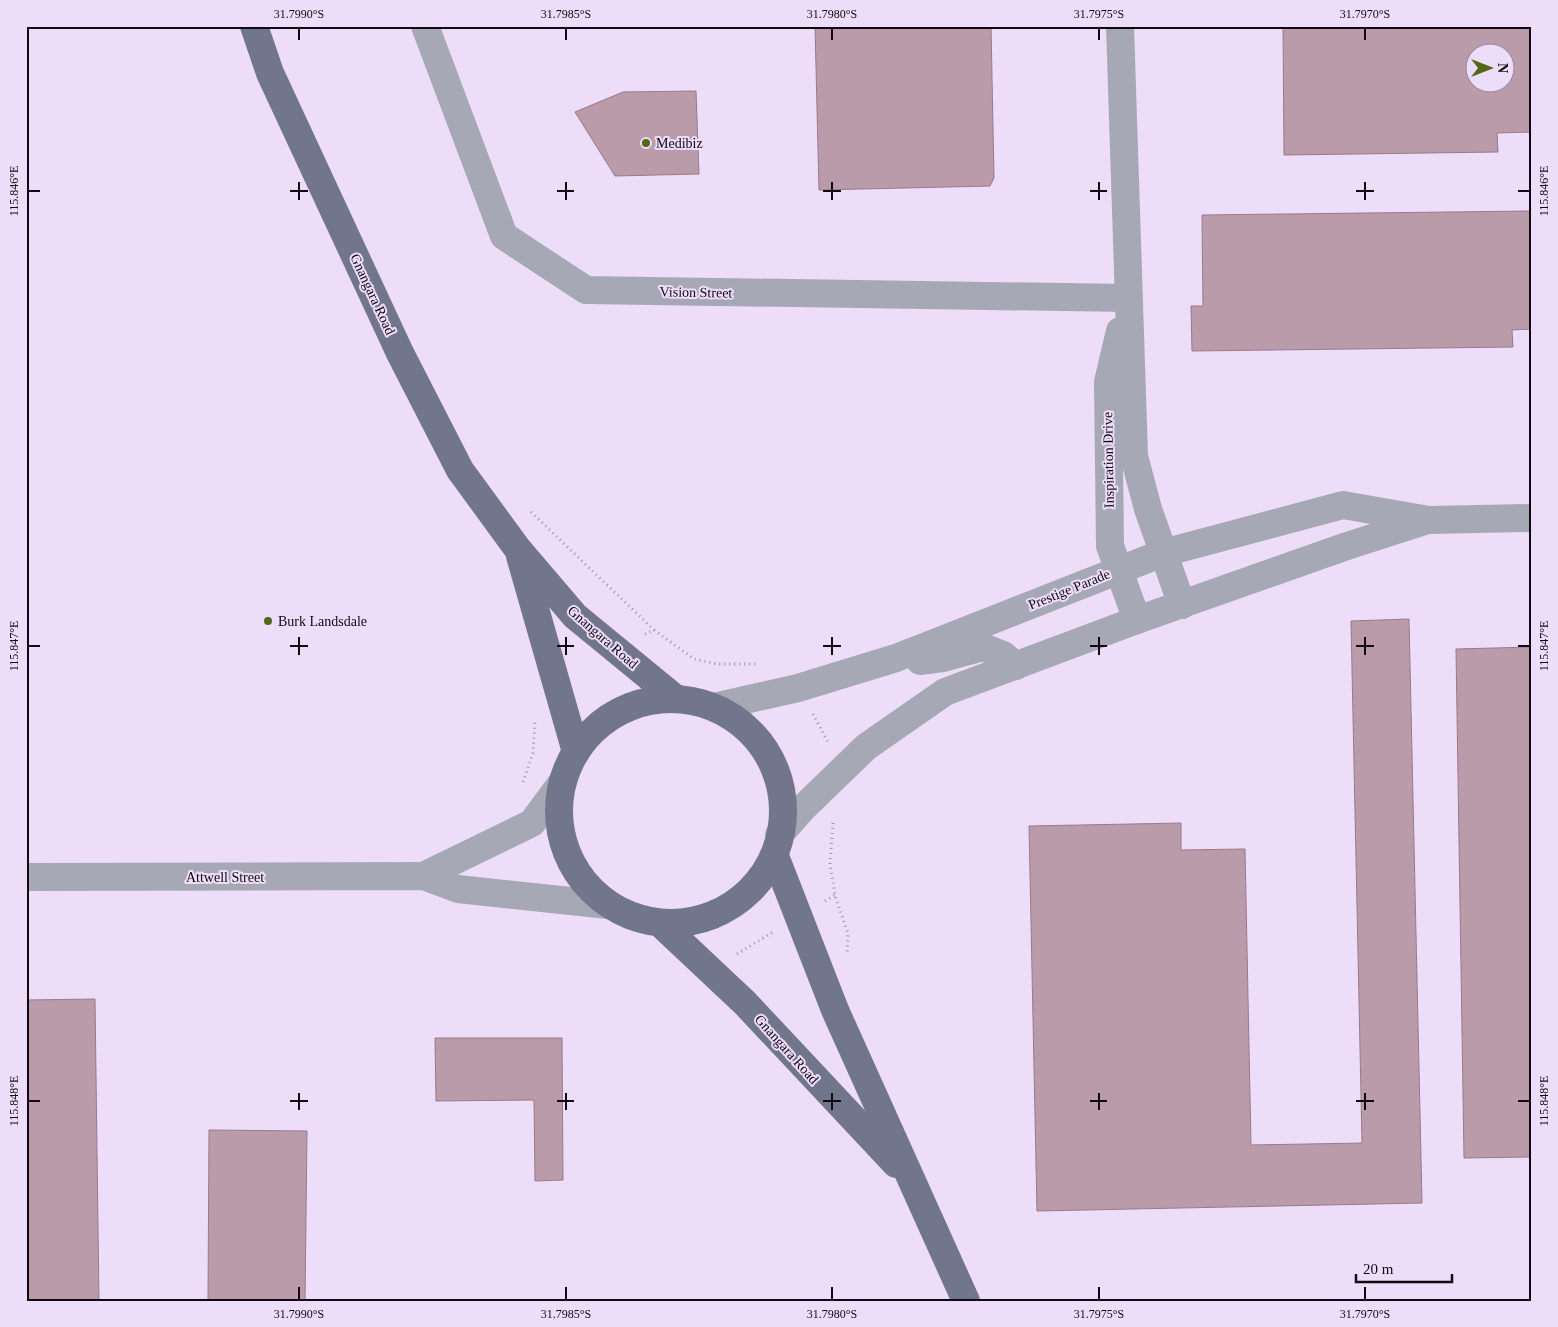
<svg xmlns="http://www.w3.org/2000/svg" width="1558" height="1327" viewBox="0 0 1558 1327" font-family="'Times New Roman',serif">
	<rect width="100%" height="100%" fill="#edddf9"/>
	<g fill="#b99baa" stroke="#987b8a" fill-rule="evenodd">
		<path d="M 815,26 L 991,26 L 994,178 L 990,186 L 819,190 Z"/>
		<path d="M 1283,26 L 1532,26 L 1532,132 L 1497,133 L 1498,152 L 1284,155 ZM 1476,52 L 1506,52 L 1506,82 L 1476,82 Z"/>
		<path d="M 696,91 L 699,174 L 615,176 L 575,112 L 623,92 Z"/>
		<path d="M 1532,211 L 1532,329 L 1512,330 L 1513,347 L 1192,351 L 1191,306 L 1203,306 L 1202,215 Z"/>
		<path d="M 1409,619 L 1422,1203 L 1037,1211 L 1029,826 L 1181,823 L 1181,850 L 1245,849 L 1251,1145 L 1362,1143 L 1351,621 Z"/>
		<path d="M 1532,647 L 1532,1157 L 1464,1158 L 1456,649 Z"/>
		<path d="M 95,999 L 99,1301 L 26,1301 L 26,1000 Z"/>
		<path d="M 435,1038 L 562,1038 L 563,1180 L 535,1181 L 534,1100 L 436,1101 Z"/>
		<path d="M 209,1130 L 307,1131 L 305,1301 L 208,1301 Z"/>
	</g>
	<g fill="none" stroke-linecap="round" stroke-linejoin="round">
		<g stroke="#a194aa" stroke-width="3" stroke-dasharray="1 4" stroke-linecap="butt">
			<path d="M 531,512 L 654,630"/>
			<path d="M 645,634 L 654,630 L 694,659 L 718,664 L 757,664"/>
			<path d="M 813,714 L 828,742"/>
			<path d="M 523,782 L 533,753 L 535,722"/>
			<path d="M 833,823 L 830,863 L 835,895 L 848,934 L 847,954"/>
			<path d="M 825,901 L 835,895"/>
			<path d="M 737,954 L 773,932"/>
		</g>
		<g stroke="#a6a9b5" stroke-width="28">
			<path d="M 425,26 L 504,236 L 586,290 L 1127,298"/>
			<path d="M 1120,26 L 1134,456 L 1148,509 L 1182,605"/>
			<path d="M 1120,331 L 1108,382 L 1110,546 L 1137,620"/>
			<path d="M 920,661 L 943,658 L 983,647 L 1003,655 L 1016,666"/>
			<path d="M 714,707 L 798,688 L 896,658 L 1163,553 L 1343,505 L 1429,520 L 1532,518"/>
			<path d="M 779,835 L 802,809 L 866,747 L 945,692 L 1137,620 L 1347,546 L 1425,521"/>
			<path d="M 423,876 L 532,823 L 563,781"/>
			<path d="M 26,877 L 423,876 L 458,889 L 608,905"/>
		</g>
		<g stroke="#72768d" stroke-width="28">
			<path d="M 254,26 L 270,73 L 400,353 L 460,470 L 517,548 L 575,616 L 675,698"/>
			<path d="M 520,556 L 576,752"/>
			<circle cx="671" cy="811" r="112"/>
			<path d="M 775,856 L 835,1010 L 966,1301"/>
			<path d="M 661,924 L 745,1003 L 896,1164"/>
		</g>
	</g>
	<path fill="none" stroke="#0f0912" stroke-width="2" d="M 299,28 L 299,40M 566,28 L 566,40M 832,28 L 832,40M 1099,28 L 1099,40M 1365,28 L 1365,40M 299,182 L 299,200M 566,182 L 566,200M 832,182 L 832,200M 1099,182 L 1099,200M 1365,182 L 1365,200M 28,191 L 40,191M 290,191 L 308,191M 557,191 L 574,191M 823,191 L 841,191M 1090,191 L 1107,191M 1356,191 L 1374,191M 1518,191 L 1530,191M 299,637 L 299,655M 566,637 L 566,655M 832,637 L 832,655M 1099,637 L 1099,655M 1365,637 L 1365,655M 28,646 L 40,646M 290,646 L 308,646M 557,646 L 574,646M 823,646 L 841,646M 1090,646 L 1107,646M 1356,646 L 1374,646M 1518,646 L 1530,646M 299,1093 L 299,1110M 566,1093 L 566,1110M 832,1093 L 832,1110M 1099,1093 L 1099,1110M 1365,1093 L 1365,1110M 28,1101 L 40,1101M 290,1101 L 308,1101M 557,1101 L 574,1101M 823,1101 L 841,1101M 1090,1101 L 1107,1101M 1356,1101 L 1374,1101M 1518,1101 L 1530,1101M 299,1287 L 299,1300M 566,1287 L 566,1300M 832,1287 L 832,1300M 1099,1287 L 1099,1300M 1365,1287 L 1365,1300"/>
	<g fill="#526816" stroke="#edddf9" stroke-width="2">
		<circle cx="646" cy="143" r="5"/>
		<circle cx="268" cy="621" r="5"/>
	</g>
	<g text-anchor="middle" stroke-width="4" stroke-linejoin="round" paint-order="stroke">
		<g font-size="14" fill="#0f0912" stroke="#edddf9" text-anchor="start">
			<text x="656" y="148">Medibiz</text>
			<text x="278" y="626">Burk Landsdale</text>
		</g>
		<g font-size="14" fill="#0f0912" stroke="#edddf9">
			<text transform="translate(696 292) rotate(1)" y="5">Vision Street</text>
			<text transform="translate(373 294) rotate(65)" y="5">Gnangara Road</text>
			<text transform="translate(1108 460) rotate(-91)" y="5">Inspiration Drive</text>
			<text transform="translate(1069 589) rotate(-22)" y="5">Prestige Parade</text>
			<text transform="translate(603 637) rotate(41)" y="5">Gnangara Road</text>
			<text x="225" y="882">Attwell Street</text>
			<text transform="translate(787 1049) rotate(48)" y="5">Gnangara Road</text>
		</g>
	</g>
	<rect width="1558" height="1327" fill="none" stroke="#edddf9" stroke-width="55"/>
	<g transform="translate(1490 68) rotate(90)"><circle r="24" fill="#edddf9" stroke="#94889d"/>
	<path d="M0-4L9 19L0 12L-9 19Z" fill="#526816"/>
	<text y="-8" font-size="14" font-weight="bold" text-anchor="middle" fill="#0f0912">N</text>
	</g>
	<path d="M1356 1274v8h96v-8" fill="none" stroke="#0f0912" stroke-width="2.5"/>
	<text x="1363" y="1274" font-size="15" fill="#0f0912" stroke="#edddf9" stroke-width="4" paint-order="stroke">20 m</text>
	<rect x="28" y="28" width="1502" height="1272" fill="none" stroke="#0f0912" stroke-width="2"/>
	<g font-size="12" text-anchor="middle" fill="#0f0912">
		<text x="299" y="18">31.7990°S</text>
		<text x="566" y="18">31.7985°S</text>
		<text x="832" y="18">31.7980°S</text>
		<text x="1099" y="18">31.7975°S</text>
		<text x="1365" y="18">31.7970°S</text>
		<text transform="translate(1544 191) rotate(-90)" y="4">115.846°E</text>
		<text transform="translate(14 191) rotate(-90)" y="4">115.846°E</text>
		<text transform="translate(1544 646) rotate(-90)" y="4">115.847°E</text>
		<text transform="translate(14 646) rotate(-90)" y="4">115.847°E</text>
		<text transform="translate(1544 1101) rotate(-90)" y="4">115.848°E</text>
		<text transform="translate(14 1101) rotate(-90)" y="4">115.848°E</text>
		<text x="299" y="1318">31.7990°S</text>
		<text x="566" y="1318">31.7985°S</text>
		<text x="832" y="1318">31.7980°S</text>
		<text x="1099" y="1318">31.7975°S</text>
		<text x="1365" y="1318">31.7970°S</text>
	</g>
</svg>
